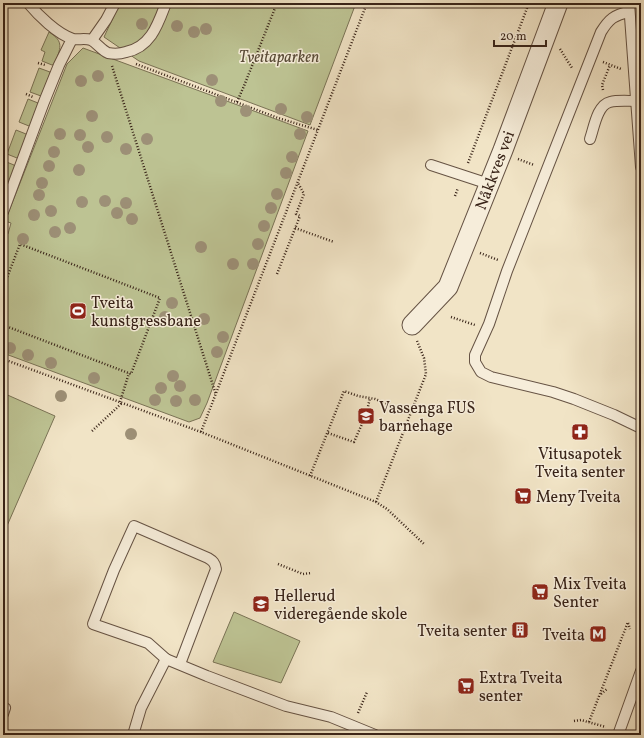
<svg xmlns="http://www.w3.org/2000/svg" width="644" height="738" viewBox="0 0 644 738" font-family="Vollkorn,serif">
	<rect width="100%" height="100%" fill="#f1e4c6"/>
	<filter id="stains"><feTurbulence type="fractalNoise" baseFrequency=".005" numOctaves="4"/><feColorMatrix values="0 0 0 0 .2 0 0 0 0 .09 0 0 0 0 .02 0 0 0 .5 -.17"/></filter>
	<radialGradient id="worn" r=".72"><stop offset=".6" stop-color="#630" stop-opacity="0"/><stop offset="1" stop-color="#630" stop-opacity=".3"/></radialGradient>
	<g fill="#bdc393" stroke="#7a7356">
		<path d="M 120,3 L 356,3 L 310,125 L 139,61 L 104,37 Z"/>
		<path d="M 49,32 C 65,42 60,48 55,64 L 52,65 L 42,61 L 45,52 L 41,50 Z"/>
		<path d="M 83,48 L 308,131 L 207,403 L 200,418 L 189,422 L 3,353 L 3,232 L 8,234 L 11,223 L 5,221 L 67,64 Z"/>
		<path d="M 39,68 L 50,72 L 50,74 L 42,95 L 41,96 L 30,92 Z"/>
		<path d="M 28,99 L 38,103 L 39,105 L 31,125 L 29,126 L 19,122 Z"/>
		<path d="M 16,130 L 26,134 L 27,136 L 19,157 L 17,158 L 7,154 Z"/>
		<path d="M 4,161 L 14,165 L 15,167 L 7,189 L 3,187 Z"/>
		<path d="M 3,393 L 55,416 L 3,535 Z"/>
		<path d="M 234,612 L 300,641 L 281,683 L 213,662 Z"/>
	</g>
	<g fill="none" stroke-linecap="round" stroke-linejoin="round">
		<g stroke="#665344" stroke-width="12">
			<g id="lane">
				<path d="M 28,3 C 38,15 57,34 73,39 C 79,40 85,38 91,40 C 97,43 101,50 108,53 C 114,54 120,54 126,52 C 151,47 158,24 166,3"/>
				<path d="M 629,3 L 641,167"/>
				<path d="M 629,12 C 614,15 609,19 601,32 L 507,271 L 489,324 L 475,355 L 475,362 L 481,372 L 491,377 L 553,392 L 574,399 L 614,415 L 641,428"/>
				<path d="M 92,40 L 106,20 L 115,3"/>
				<path d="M 590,139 C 594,128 597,105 610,102 C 618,100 627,101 636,101"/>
				<path d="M 431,165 L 489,184"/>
				<path d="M 3,212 L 44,102 L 59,65 L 72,39"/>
				<path d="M 166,659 L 148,643 L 93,624 L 114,570 L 134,526 L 208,558 C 213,561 215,563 216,569 L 180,664"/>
				<path d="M 3,707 L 5,708 L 3,714"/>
				<path d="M 133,735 L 141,708 L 166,659 L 207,676 L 286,706 L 331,717 L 375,735"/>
				<path d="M 618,735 L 641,671"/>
			</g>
		</g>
		<g stroke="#665344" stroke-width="21">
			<path id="street" d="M 412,325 L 448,287 L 503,150 L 558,3"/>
		</g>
		<g stroke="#382318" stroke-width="2.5" stroke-dasharray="1 2" stroke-linecap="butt">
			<path d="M 560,49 L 572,68"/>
			<path d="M 603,62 L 621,69"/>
			<path d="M 38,63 L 45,65"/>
			<path d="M 136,64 L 278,118 L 318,130"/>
			<path d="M 112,66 L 216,395"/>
			<path d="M 603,90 L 602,85 L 610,65"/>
			<path d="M 26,94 L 33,97"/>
			<path d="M 237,102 L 244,86 L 277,3"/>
			<path d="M 518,159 L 534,165"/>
			<path d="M 468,163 L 529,3"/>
			<path d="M 455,196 L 458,188"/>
			<path d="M 295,228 L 334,242"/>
			<path d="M 480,253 L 498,260"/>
			<path d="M 277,274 L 300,216 L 296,214 L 304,194 L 298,183"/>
			<path d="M 3,288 L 20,244 L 160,298 L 131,374 L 3,325"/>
			<path d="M 451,317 L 475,325"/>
			<path d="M 3,359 L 201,432 L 376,502 L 387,509 L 424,544"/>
			<path d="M 120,402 L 129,373"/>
			<path d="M 92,431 L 122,403"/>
			<path d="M 201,432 L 367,3"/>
			<path d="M 328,433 L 354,442 L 366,415 L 370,398"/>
			<path d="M 310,476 L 344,391 L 358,396 L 375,399 L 410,413"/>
			<path d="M 376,502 L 426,374 L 424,358 L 417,341"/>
			<path d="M 278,564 L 303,574 L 311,573"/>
			<path d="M 628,623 L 630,629"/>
			<path d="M 601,694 L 607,689"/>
			<path d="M 358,713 L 367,692"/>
			<path d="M 574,721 L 581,720 L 606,727"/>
			<path d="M 589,722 L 628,622"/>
		</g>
		<use href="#lane" stroke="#f6edda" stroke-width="10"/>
		<use href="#street" stroke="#f6edda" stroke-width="19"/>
	</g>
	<g fill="#9d9077">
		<circle cx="142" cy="24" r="6"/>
		<circle cx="177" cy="26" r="6"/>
		<circle cx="206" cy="29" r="6"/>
		<circle cx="194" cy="32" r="6"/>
		<circle cx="98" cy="76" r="6"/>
		<circle cx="212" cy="80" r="6"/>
		<circle cx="81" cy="81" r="6"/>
		<circle cx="221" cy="101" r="6"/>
		<circle cx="281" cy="109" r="6"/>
		<circle cx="246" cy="111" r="6"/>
		<circle cx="92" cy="116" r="6"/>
		<circle cx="307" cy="117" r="6"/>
		<circle cx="60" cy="134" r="6"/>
		<circle cx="300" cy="134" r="6"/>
		<circle cx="80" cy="135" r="6"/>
		<circle cx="107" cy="137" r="6"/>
		<circle cx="147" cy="139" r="6"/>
		<circle cx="88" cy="147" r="6"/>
		<circle cx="126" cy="149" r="6"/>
		<circle cx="54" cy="152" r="6"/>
		<circle cx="292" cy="157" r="6"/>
		<circle cx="49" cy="166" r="6"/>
		<circle cx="79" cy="170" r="6"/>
		<circle cx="286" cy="173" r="6"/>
		<circle cx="42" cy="183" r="6"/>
		<circle cx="277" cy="194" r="6"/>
		<circle cx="39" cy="195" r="6"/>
		<circle cx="105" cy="201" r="6"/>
		<circle cx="82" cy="202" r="6"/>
		<circle cx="126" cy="203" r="6"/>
		<circle cx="271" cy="208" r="6"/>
		<circle cx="51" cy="211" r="6"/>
		<circle cx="117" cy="213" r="6"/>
		<circle cx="34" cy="215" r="6"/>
		<circle cx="132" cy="219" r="6"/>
		<circle cx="264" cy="226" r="6"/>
		<circle cx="70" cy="228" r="6"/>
		<circle cx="55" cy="232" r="6"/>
		<circle cx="23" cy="239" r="6"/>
		<circle cx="258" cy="244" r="6"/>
		<circle cx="201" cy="247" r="6"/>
		<circle cx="233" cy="264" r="6"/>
		<circle cx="253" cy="264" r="6"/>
		<circle cx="172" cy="303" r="6"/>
		<circle cx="165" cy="317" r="6"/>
		<circle cx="204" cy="319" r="6"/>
		<circle cx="223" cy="337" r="6"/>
		<circle cx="10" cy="348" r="6"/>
		<circle cx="217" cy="352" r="6"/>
		<circle cx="28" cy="355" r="6"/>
		<circle cx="51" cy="363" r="6"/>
		<circle cx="173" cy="376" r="6"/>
		<circle cx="94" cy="378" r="6"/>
		<circle cx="180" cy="386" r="6"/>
		<circle cx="161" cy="388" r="6"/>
		<circle cx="61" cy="396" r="6"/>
		<circle cx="155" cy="400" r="6"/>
		<circle cx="195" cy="400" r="6"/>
		<circle cx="176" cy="401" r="6"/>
		<circle cx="131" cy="434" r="6"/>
	</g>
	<defs>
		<g id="stadium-square" transform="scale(0.9)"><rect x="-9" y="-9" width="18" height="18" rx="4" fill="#8f2418" stroke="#f6edda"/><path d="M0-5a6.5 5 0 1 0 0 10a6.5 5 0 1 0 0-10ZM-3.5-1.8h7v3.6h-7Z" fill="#fff"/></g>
		<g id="school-square" transform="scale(0.9)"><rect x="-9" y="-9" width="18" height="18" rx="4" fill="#8f2418" stroke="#f6edda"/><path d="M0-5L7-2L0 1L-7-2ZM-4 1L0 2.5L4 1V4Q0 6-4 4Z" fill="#fff"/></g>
		<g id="pharmacy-square" transform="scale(0.9)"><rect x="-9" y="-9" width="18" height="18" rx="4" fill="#8f2418" stroke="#f6edda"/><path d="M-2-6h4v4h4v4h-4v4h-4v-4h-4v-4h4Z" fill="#fff"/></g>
		<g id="supermarket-square" transform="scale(0.9)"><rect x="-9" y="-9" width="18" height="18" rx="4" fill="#8f2418" stroke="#f6edda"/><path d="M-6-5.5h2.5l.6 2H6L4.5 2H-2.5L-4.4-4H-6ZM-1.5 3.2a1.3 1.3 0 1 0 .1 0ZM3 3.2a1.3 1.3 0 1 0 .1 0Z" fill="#fff"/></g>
		<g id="building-square" transform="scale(0.9)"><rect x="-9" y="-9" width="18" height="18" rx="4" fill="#8f2418" stroke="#f6edda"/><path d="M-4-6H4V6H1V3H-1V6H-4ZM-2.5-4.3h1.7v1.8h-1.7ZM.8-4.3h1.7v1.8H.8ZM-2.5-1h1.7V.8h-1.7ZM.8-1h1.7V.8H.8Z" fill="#fff"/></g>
		<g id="metro-square" transform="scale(0.9)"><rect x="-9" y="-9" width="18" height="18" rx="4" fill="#8f2418" stroke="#f6edda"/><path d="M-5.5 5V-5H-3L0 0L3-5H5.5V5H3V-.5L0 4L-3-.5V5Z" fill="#fff"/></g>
	</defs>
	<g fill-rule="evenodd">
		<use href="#stadium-square" x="78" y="311"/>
		<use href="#school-square" x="366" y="416"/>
		<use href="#pharmacy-square" x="580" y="432"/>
		<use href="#supermarket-square" x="523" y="496"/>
		<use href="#supermarket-square" x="540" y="592"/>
		<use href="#school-square" x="261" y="604"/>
		<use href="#building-square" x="520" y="630"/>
		<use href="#metro-square" x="598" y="634"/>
		<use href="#supermarket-square" x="466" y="686"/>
	</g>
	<g text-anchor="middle" stroke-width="3" stroke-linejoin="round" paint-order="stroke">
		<g font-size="16" font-style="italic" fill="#594b37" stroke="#f6edda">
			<text x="279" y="62">Tveitaparken</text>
		</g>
		<g font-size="16" fill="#382318" stroke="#f6edda">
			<text transform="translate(494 170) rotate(-69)" y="6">Nåkkves vei</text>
		</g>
		<g font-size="16" fill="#382318" stroke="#f6edda" text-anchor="start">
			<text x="91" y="308">Tveita<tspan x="91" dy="18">kunstgressbane</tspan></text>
			<text x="379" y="413">Vassenga FUS<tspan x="379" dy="18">barnehage</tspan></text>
			<text x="580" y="459" text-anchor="middle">Vitusapotek<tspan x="580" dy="18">Tveita senter</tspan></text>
			<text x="536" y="502">Meny Tveita</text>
			<text x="553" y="589">Mix Tveita<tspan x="553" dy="18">Senter</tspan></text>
			<text x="274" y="601">Hellerud<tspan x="274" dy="18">videregående skole</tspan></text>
			<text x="507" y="636" text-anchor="end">Tveita senter</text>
			<text x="585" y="640" text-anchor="end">Tveita</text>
			<text x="479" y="683">Extra Tveita<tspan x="479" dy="18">senter</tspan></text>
		</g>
	</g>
	<rect width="644" height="738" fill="none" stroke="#f1e4c6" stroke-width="16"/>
	<rect x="4" y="4" width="636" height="730" fill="none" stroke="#382318" stroke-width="2"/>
	<rect x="8" y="8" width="628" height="722" fill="none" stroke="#382318"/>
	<path d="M494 40v6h52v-6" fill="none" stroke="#382318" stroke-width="2"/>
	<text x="500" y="40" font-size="12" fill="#382318" stroke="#f6edda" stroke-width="3" paint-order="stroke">20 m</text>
	<rect width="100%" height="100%" filter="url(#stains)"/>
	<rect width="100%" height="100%" fill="url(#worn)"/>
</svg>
